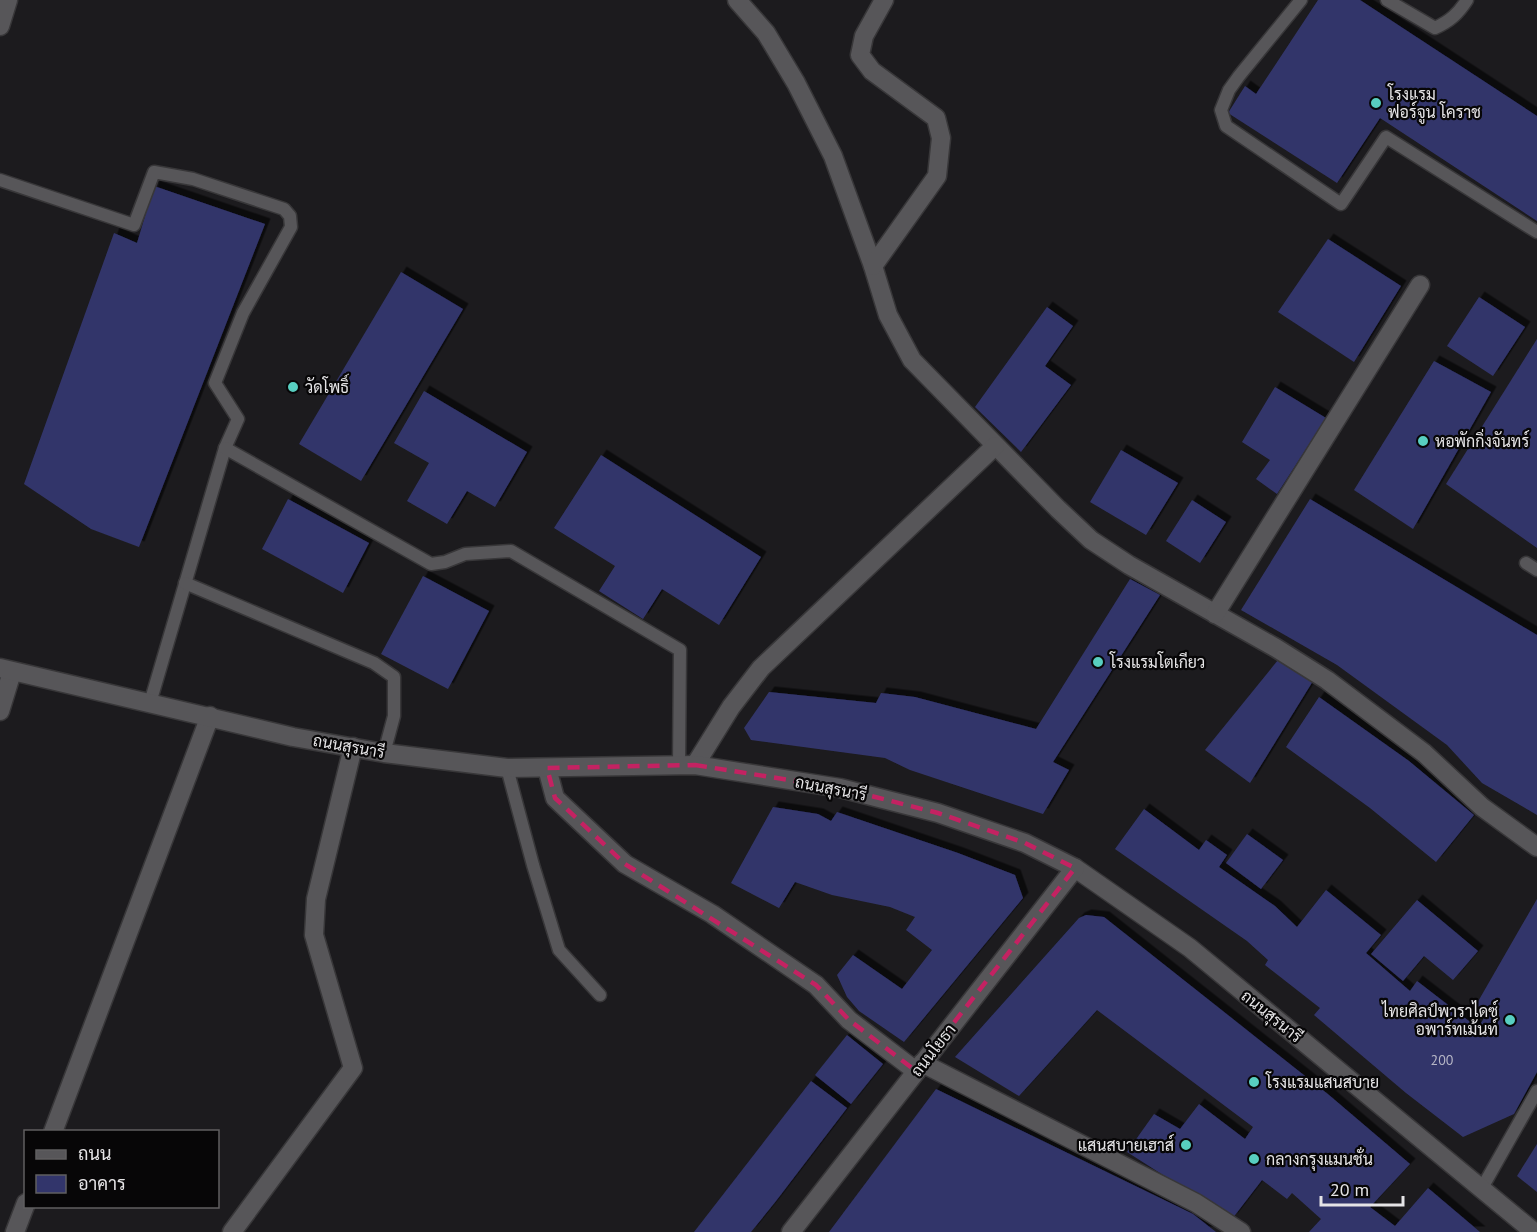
<svg xmlns="http://www.w3.org/2000/svg" width="1537" height="1232" viewBox="0 0 1537 1232" font-family="'PT Sans',Sarabun,sans-serif">
	<defs>
		<filter id="shadow"><feDropShadow dx="5.5" dy="-5.5" stdDeviation="0" flood-color="#0009"/></filter>
	</defs>
	<rect width="100%" height="100%" fill="#1c1b1e"/>
	<g fill="#32356b" filter="url(#shadow)">
		<path d="M 1318,0 L 1360,0 L 1537,116 L 1537,221 L 1380,118 L 1337,183 L 1228,113 L 1245,86 L 1256,94 Z"/>
		<path d="M 154,186 L 265,224 L 139,547 L 91,529 L 24,484 L 114,233 L 137,243 Z"/>
		<path d="M 1328,239 L 1401,286 L 1354,362 L 1278,312 Z"/>
		<path d="M 401,272 L 463,309 L 361,481 L 299,444 Z"/>
		<path d="M 1479,297 L 1525,327 L 1493,376 L 1447,346 Z"/>
		<path d="M 1047,307 L 1073,326 L 1045,366 L 1071,385 L 1021,452 L 975,407 Z"/>
		<path d="M 1537,339 L 1537,548 L 1446,484 Z"/>
		<path d="M 1434,361 L 1491,392 L 1413,529 L 1354,490 Z"/>
		<path d="M 1275,387 L 1326,418 L 1277,494 L 1256,479 L 1270,460 L 1242,442 Z"/>
		<path d="M 424,391 L 527,452 L 495,507 L 467,491 L 447,524 L 407,501 L 429,463 L 394,443 Z"/>
		<path d="M 1121,450 L 1178,483 L 1146,535 L 1090,502 Z"/>
		<path d="M 601,455 L 761,557 L 719,625 L 662,589 L 643,619 L 599,591 L 615,566 L 554,528 Z"/>
		<path d="M 288,499 L 369,543 L 343,593 L 262,549 Z"/>
		<path d="M 1310,499 L 1537,635 L 1537,815 L 1482,783 L 1447,745 L 1337,665 L 1241,610 Z"/>
		<path d="M 1192,500 L 1226,522 L 1200,563 L 1166,541 Z"/>
		<path d="M 423,576 L 489,611 L 448,689 L 381,654 Z"/>
		<path d="M 1130,579 L 1160,595 L 1053,762 L 1069,770 L 1043,814 L 910,770 L 885,758 L 751,740 L 744,728 L 769,692 L 876,703 L 881,693 L 915,697 L 1036,729 Z"/>
		<path d="M 1278,660 L 1313,681 L 1250,783 L 1205,750 Z"/>
		<path d="M 1319,697 L 1409,761 L 1474,815 L 1436,862 L 1370,808 L 1286,747 Z"/>
		<path d="M 773,807 L 818,814 L 831,821 L 837,812 L 958,853 L 1015,875 L 1023,898 L 904,1042 L 859,1011 L 847,997 L 837,975 L 853,955 L 902,989 L 932,950 L 906,930 L 915,917 L 890,907 L 832,895 L 795,882 L 779,908 L 731,883 Z"/>
		<path d="M 1144,809 L 1199,850 L 1206,840 L 1227,855 L 1219,867 L 1275,906 L 1297,927 L 1326,890 L 1381,935 L 1366,953 L 1410,991 L 1417,981 L 1478,1028 L 1487,1013 L 1476,1005 L 1537,899 L 1537,1072 L 1514,1114 L 1463,1137 L 1406,1093 L 1314,1015 L 1320,1008 L 1265,965 L 1268,960 L 1247,941 L 1115,849 Z"/>
		<path d="M 1247,834 L 1283,860 L 1261,889 L 1226,863 Z"/>
		<path d="M 1417,900 L 1478,951 L 1453,980 L 1424,956 L 1403,981 L 1371,954 Z"/>
		<path d="M 1086,915 L 1104,917 L 1329,1095 L 1410,1164 L 1370,1207 L 1395,1226 L 1428,1188 L 1480,1232 L 1309,1232 L 1321,1219 L 1292,1193 L 1287,1199 L 1262,1180 L 1232,1219 L 1127,1152 L 1154,1114 L 1180,1129 L 1199,1104 L 1245,1139 L 1253,1127 L 1097,1010 L 1019,1096 L 955,1057 L 1079,918 Z"/>
		<path d="M 847,1035 L 883,1064 L 851,1104 L 815,1075 Z"/>
		<path d="M 811,1081 L 847,1108 L 776,1201 L 751,1232 L 694,1232 Z"/>
		<path d="M 936,1089 L 1193,1214 L 1216,1232 L 829,1232 Z"/>
		<path d="M 1537,1144 L 1537,1192 L 1517,1176 Z"/>
	</g>
	<g fill="none" stroke-linecap="round" stroke-linejoin="round">
		<g stroke="#383739" stroke-width="15">
			<g id="lane">
				<path d="M 1301,0 L 1239,76 L 1229,90 L 1221,110 L 1226,126 L 1341,204 L 1386,137 L 1537,232"/>
				<path d="M 1387,0 L 1435,28 C 1450,21 1458,14 1467,0"/>
				<path d="M 0,180 L 134,225 L 154,172 L 193,179 L 284,209 L 290,216 L 291,227 L 243,313 L 215,383 L 238,419 L 225,448 L 150,703"/>
				<path d="M 225,448 L 431,564 L 445,562 L 465,554 L 511,551 L 680,650 L 679,767"/>
				<path d="M 1526,563 L 1537,570"/>
				<path d="M 185,583 L 374,663 L 394,677 L 394,716 L 384,753"/>
				<path d="M 507,768 L 533,865 L 559,950 L 600,995"/>
				<path d="M 1482,1188 L 1537,1091"/>
			</g>
		</g>
		<g stroke="#383739" stroke-width="21">
			<g id="street">
				<path d="M 737,0 L 766,33 L 796,83 L 833,156 L 873,266 L 888,315 L 912,360 L 1058,509 L 1091,540 L 1129,565 L 1276,648 L 1327,680 L 1424,753 L 1482,807 L 1537,847"/>
				<path d="M 873,266 L 937,176 L 941,138 L 936,118 L 872,71 L 860,55 L 864,36 L 884,0"/>
				<path d="M 1215,614 L 1420,285"/>
				<path d="M 0,711 L 12,672"/>
				<path d="M 695,765 L 731,707 L 761,668 L 995,446"/>
				<path d="M 547,768 L 555,798 L 625,864 L 712,914 L 816,985 L 849,1020 L 916,1071"/>
				<path d="M 922,1063 L 1196,1203 L 1241,1232"/>
				<path d="M 53,1132 L 210,716"/>
				<path d="M 15,1232 L 26,1203"/>
				<path d="M 232,1232 L 353,1068 L 314,935 L 316,899 L 353,747"/>
			</g>
		</g>
		<g stroke="#383739" stroke-width="21">
			<g id="secondary">
				<path d="M 0,26 L 8,0"/>
				<path d="M 0,668 L 293,737 L 384,753 L 507,768 L 695,765 L 840,788 L 938,813 L 1025,843 L 1075,868 L 1190,948 L 1534,1232"/>
				<path d="M 791,1232 L 1075,868"/>
			</g>
		</g>
		<use href="#lane" stroke="#575659" stroke-width="12"/>
		<use href="#street" stroke="#575659" stroke-width="18"/>
		<use href="#secondary" stroke="#575659" stroke-width="18"/>
	</g>
	<path fill="none" stroke="#c42262" stroke-width="4.5" stroke-dasharray="12 8" stroke-linejoin="round" d="M 695,765 L 840,788 L 938,813 L 1025,843 L 1075,868 L 916,1071 L 849,1020 L 816,985 L 625,864 L 555,798 L 547,768 Z"/>
	<g fill="#58cec0" stroke="#070607" stroke-width="2">
		<circle cx="1376" cy="103" r="6"/>
		<circle cx="293" cy="387" r="6"/>
		<circle cx="1423" cy="441" r="6"/>
		<circle cx="1098" cy="662" r="6"/>
		<circle cx="1510" cy="1020" r="6"/>
		<circle cx="1254" cy="1082" r="6"/>
		<circle cx="1186" cy="1145" r="6"/>
		<circle cx="1254" cy="1159" r="6"/>
	</g>
	<g text-anchor="middle" stroke-width="4.5" stroke-linejoin="round" paint-order="stroke">
		<g font-size="14" fill="#b8b8c7">
			<text x="1442" y="1065">200</text>
		</g>
		<g font-size="16" fill="#e5e4e6" stroke="#070607" text-anchor="start">
			<text x="1388" y="100">โรงแรม<tspan x="1388" dy="18">ฟอร์จูน โคราช</tspan></text>
			<text x="305" y="393">วัดโพธิ์</text>
			<text x="1435" y="447">หอพักกิ่งจันทร์</text>
			<text x="1110" y="668">โรงแรมโตเกียว</text>
			<text x="1498" y="1017" text-anchor="end">ไทยศิลป์พาราไดซ์<tspan x="1498" dy="18">อพาร์ทเม้นท์</tspan></text>
			<text x="1266" y="1088">โรงแรมแสนสบาย</text>
			<text x="1174" y="1151" text-anchor="end">แสนสบายเฮาส์</text>
			<text x="1266" y="1165">กลางกรุงแมนชั่น</text>
		</g>
		<g font-size="16" fill="#e5e4e6" stroke="#070607">
			<text transform="translate(349 746) rotate(10)" y="6">ถนนสุรนารี</text>
			<text transform="translate(831 788) rotate(11)" y="6">ถนนสุรนารี</text>
			<text transform="translate(1272 1016) rotate(39)" y="6">ถนนสุรนารี</text>
			<text transform="translate(933 1050) rotate(-52)" y="6">ถนนโยธา</text>
		</g>
	</g>
	<rect x="24" y="1130" width="195" height="78" fill="#070607" stroke="#605f60" stroke-width="1.5"/>
	<rect x="36" y="1150" width="30" height="9" fill="#575659" stroke="#605f60" stroke-width="1.5"/>
	<text x="78" y="1160" font-size="18" fill="#e5e4e6">ถนน</text>
	<rect x="36" y="1175" width="30" height="18" fill="#32356b" stroke="#605f60" stroke-width="1.5"/>
	<text x="78" y="1190" font-size="18" fill="#e5e4e6">อาคาร</text>
	<path d="M1321 1196v9h82v-9" fill="none" stroke="#e5e4e6" stroke-width="3"/>
	<text x="1330" y="1196" font-size="18" fill="#e5e4e6" stroke="#070607" stroke-width="4.5" paint-order="stroke">20 m</text>
</svg>
